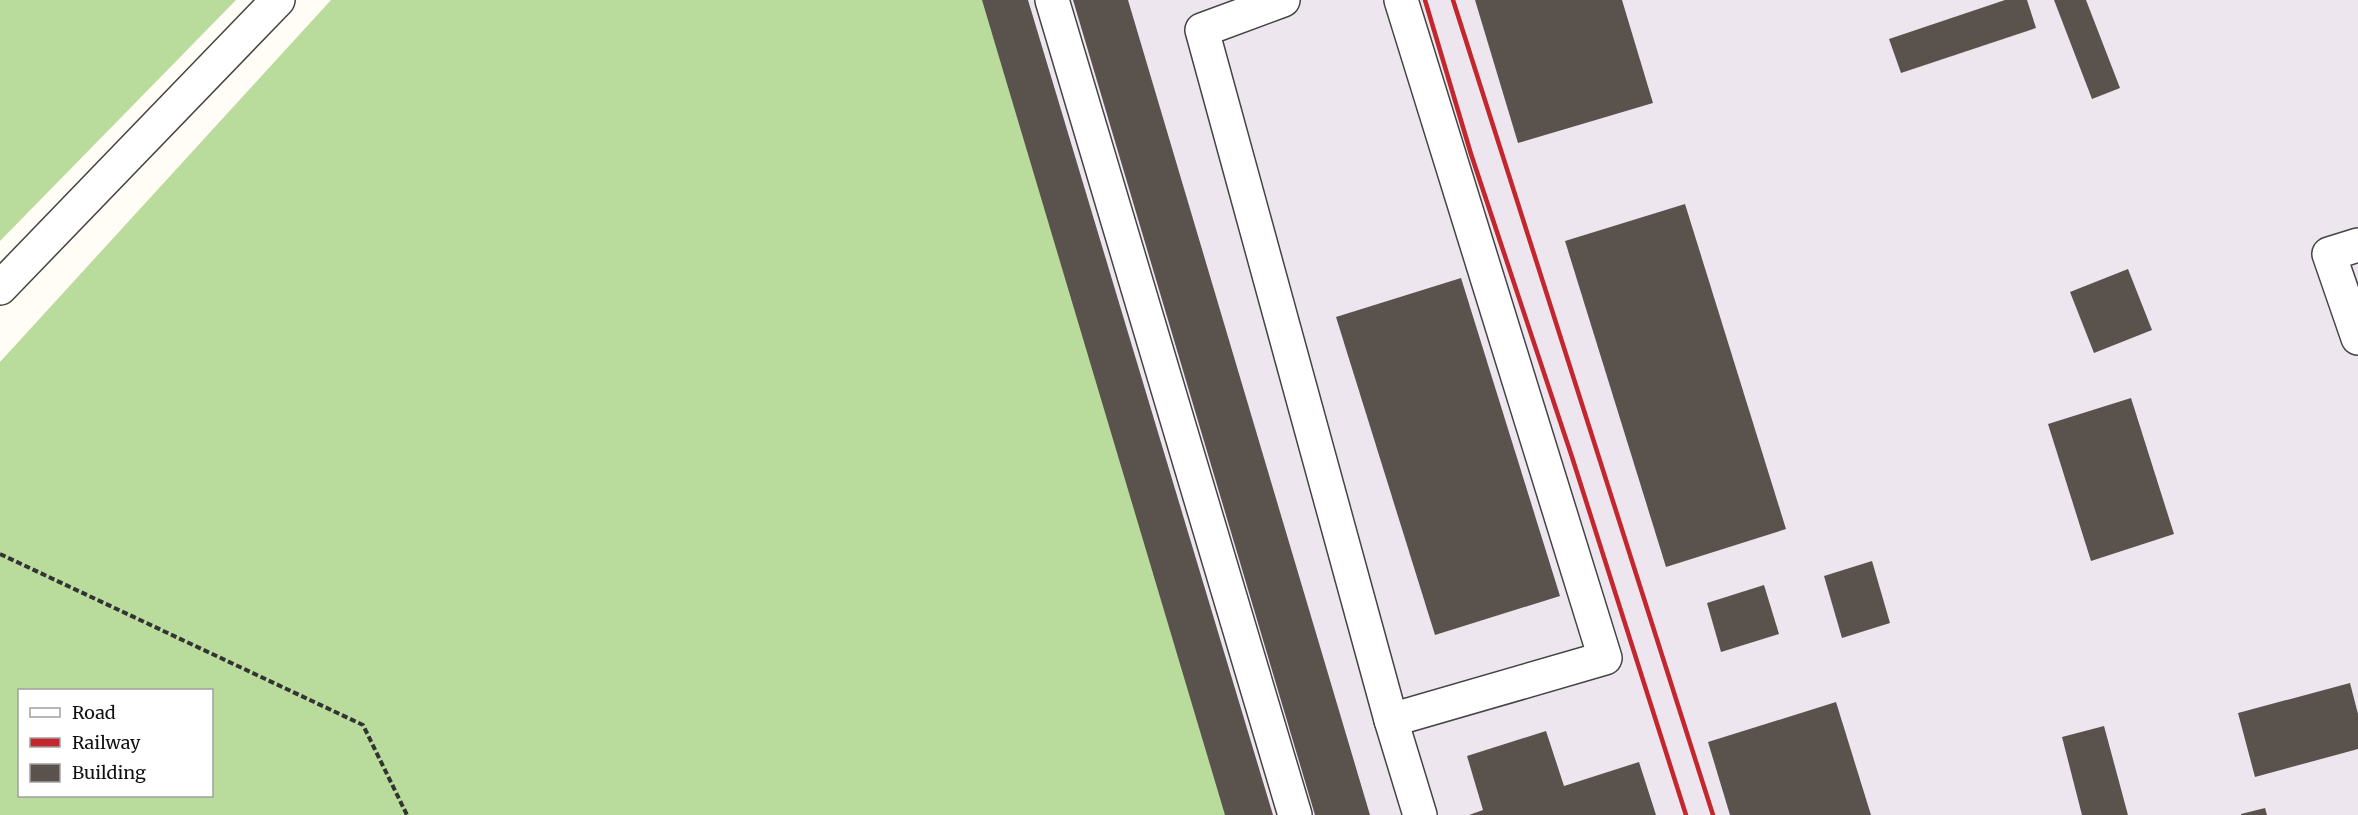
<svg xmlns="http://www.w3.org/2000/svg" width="2358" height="815" viewBox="0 0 2358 815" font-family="Merriweather,serif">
	<rect width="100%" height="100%" fill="#fffdf5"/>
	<path fill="#eee6ef" d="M 982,0 L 2358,0 L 2358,815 L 1225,815 Z"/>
	<g fill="#b9dc9c" fill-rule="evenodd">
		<path d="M 0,0 L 236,0 L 0,241 Z"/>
		<path d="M 331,0 L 1003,0 L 1252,815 L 0,815 L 0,362 ZM 20,690 L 212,690 L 212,796 L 20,796 Z"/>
	</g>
	<g fill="#5a524d">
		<path d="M 982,0 L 1028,0 L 1273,815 L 1225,815 Z"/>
		<path d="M 1073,0 L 1128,0 L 1370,815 L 1315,815 Z"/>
		<path d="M 1475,0 L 1622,0 L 1653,103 L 1518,143 Z"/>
		<path d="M 2005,0 L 2027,0 L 2036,28 L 1901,73 L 1889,39 Z"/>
		<path d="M 2054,0 L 2086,0 L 2120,88 L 2092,99 Z"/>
		<path d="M 1685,204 L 1786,529 L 1666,567 L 1565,241 Z"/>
		<path d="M 2128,269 L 2152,330 L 2094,353 L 2070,292 Z"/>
		<path d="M 1461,278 L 1560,596 L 1435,635 L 1336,317 Z"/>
		<path d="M 2131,398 L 2174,534 L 2091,561 L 2048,424 Z"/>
		<path d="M 1872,561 L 1890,623 L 1842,638 L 1824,576 Z"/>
		<path d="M 1764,585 L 1779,634 L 1721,652 L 1707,603 Z"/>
		<path d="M 2350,683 L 2358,714 L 2358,749 L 2255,777 L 2238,713 Z"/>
		<path d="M 1836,702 L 1871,815 L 1730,815 L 1708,742 Z"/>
		<path d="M 2104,726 L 2128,815 L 2082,815 L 2062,737 Z"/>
		<path d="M 1546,731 L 1564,786 L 1639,762 L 1656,815 L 1469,815 L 1483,810 L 1467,756 Z"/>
		<path d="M 2265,808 L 2267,815 L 2241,815 L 2241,814 Z"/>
	</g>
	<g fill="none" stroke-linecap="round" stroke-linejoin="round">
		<g stroke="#444" stroke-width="36">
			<g id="minor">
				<path d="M 1052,0 L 1295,815"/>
				<path d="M 1283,0 L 1202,30 L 1391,720 L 1420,815"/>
				<path d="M 2358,245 L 2329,254 L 2358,338"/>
				<path d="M 0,288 L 278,0"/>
				<path d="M 1391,720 L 1605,658 L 1401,0"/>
			</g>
		</g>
		<path stroke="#333" stroke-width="4" stroke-dasharray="6 3" stroke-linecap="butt" d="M 0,554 L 363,725 L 407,815"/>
		<use href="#minor" stroke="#fff" stroke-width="33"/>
		<g stroke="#c4262e" stroke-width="4.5">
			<path d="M 1425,0 L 1471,154 L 1572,457 L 1686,815"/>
			<path d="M 1453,0 L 1713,815"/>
		</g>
	</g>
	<rect x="18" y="689" width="195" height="108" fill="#ffffff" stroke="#a0a0a0" stroke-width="1.5"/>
	<rect x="30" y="708" width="30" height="9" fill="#ffffff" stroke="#a0a0a0" stroke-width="1.5"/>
	<text x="72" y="719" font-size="18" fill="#111111">Road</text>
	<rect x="30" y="738" width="30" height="9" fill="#c4262e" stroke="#a0a0a0" stroke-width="1.5"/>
	<text x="72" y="749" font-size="18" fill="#111111">Railway</text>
	<rect x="30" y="764" width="30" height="18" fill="#5a524d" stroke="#a0a0a0" stroke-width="1.5"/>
	<text x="72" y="779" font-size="18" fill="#111111">Building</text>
</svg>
